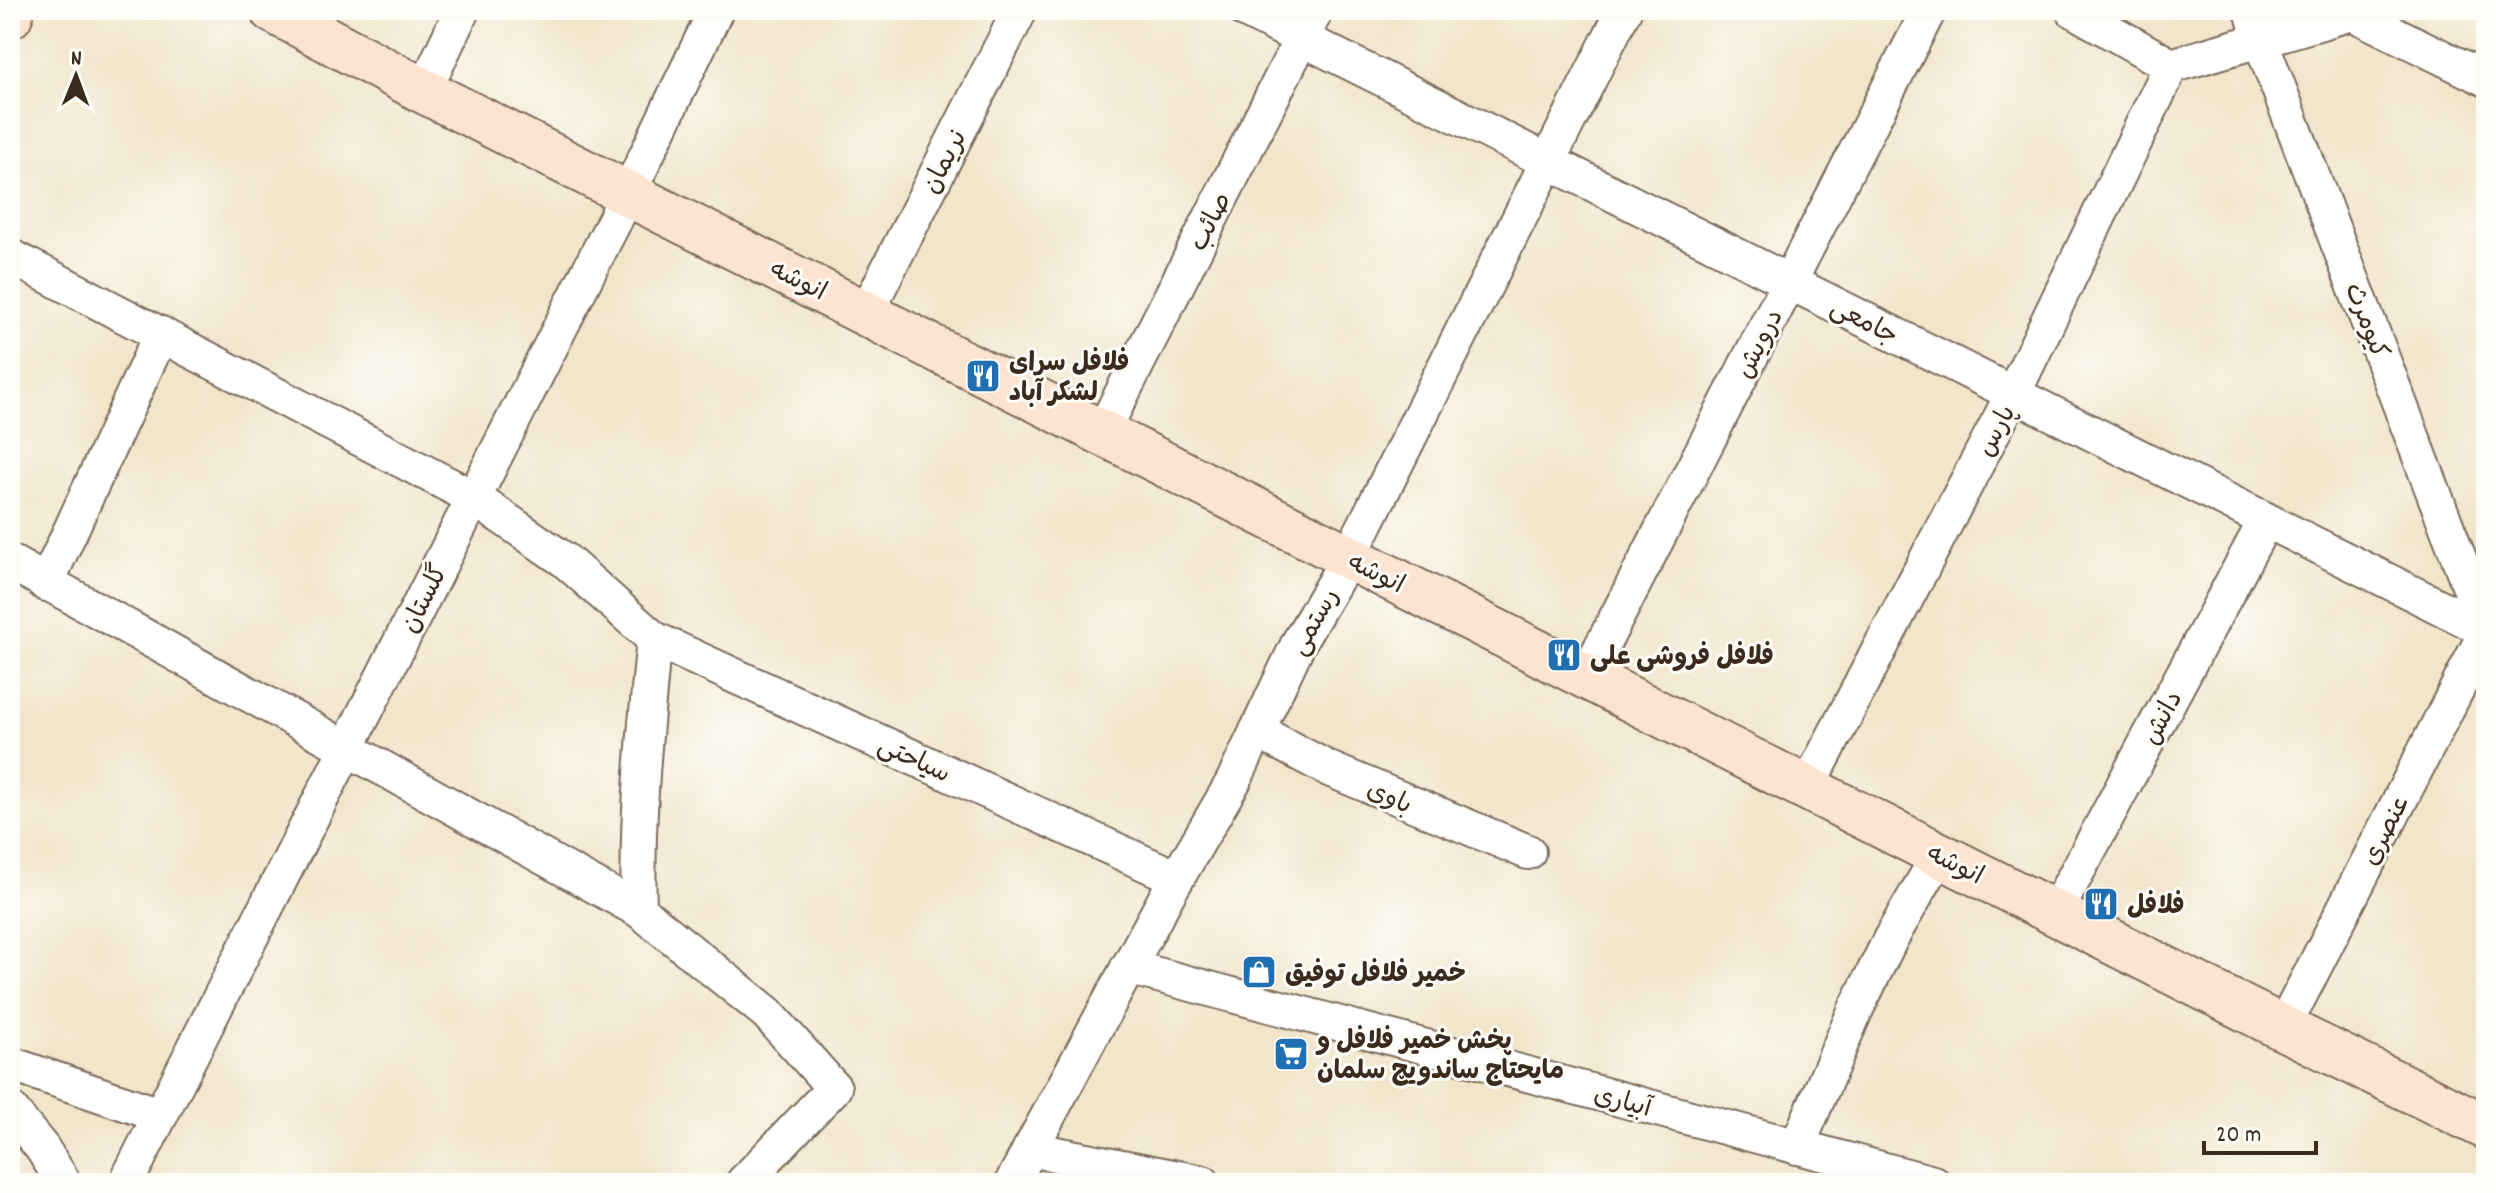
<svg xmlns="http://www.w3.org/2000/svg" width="2496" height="1193" viewBox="0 0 2496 1193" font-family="Dekko,'Playpen Sans Arabic',sans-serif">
	<rect width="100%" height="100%" fill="#fdfcf7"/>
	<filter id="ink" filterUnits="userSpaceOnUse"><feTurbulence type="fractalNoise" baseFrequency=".0125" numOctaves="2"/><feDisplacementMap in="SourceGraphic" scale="16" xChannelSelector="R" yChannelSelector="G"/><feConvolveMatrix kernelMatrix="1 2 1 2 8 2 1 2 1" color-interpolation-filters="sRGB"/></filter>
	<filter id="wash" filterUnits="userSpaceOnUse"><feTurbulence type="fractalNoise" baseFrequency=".006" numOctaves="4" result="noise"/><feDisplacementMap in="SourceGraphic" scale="32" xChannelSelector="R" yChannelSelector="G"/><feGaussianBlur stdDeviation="1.8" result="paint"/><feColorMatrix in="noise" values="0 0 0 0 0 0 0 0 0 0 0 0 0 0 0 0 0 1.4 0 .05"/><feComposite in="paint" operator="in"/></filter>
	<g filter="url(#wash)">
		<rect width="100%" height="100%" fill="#f1e5ca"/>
	</g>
	<g filter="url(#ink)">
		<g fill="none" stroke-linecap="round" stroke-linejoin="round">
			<g stroke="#7b6b5a" stroke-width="38">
				<g id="street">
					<path d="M 1245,10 L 2486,630"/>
					<path d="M 2073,10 L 2171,66 L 2352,13 L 2354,10"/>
					<path d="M 2252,10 L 2261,42 L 2486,629"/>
					<path d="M 2352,13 L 2486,79"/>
					<path d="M 424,91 L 462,10"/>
					<path d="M 10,256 L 474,498 L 566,561 L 654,639 C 645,729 636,819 639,910"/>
					<path d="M 866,313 L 1020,10"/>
					<path d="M 1102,433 L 1316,10"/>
					<path d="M 10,562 L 639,910 L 767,1013 L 834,1088 L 743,1183"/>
					<path d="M 46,584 L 161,334"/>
					<path d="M 654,639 L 1177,878"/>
					<path d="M 1586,677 L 1929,10"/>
					<path d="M 1257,731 L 1329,769 L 1528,852"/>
					<path d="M 1807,788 L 2013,394 L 2171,66"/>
					<path d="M 2055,913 L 2266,520"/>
					<path d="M 1128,967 L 1933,1183"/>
					<path d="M 2283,1028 L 2486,632"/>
					<path d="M 10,1064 L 160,1115"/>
					<path d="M 10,1109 L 42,1148 L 64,1183"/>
					<path d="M 1797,1147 L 1855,1011 L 1891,938 L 1939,855"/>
					<path d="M 1030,1149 L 1203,1183"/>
					<path d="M 126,1183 L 628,194 L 716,10"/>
					<path d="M 1012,1183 L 1170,890 L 1233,782 L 1299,642 L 1349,557 L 1624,10"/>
				</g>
			</g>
			<g stroke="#7b6b5a" stroke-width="48">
				<g id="secondary">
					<path d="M 272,10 L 424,91 L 2283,1028 L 2486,1127"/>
					<path d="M 10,16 L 12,10"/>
				</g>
			</g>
			<use href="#street" stroke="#fff" stroke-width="34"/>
			<use href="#secondary" stroke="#fde4d0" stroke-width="44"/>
		</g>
	</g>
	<defs>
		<g id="restaurant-square" transform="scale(1.8)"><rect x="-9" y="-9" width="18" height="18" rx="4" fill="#1f6fb2" stroke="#fdfcf7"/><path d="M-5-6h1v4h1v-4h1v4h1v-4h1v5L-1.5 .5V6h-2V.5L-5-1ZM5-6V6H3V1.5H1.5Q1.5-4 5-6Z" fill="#fff"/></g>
		<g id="shop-square" transform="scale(1.8)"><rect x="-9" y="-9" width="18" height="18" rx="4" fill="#1f6fb2" stroke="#fdfcf7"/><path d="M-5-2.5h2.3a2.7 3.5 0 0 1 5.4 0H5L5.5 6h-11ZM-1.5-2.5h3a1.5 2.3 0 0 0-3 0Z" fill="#fff"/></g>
		<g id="supermarket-square" transform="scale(1.8)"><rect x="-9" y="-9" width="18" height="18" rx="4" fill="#1f6fb2" stroke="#fdfcf7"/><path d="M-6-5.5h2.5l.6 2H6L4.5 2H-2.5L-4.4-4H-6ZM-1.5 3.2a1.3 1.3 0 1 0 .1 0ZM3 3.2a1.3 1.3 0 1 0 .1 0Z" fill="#fff"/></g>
	</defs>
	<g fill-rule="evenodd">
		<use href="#restaurant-square" x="983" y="376"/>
		<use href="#restaurant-square" x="1564" y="655"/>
		<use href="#restaurant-square" x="2101" y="904"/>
		<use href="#shop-square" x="1259" y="972"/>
		<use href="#supermarket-square" x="1291" y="1054"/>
	</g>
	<g text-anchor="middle" stroke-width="6" stroke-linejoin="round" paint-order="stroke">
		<g font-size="26" fill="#3b2a1e" stroke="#fdfcf7">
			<text transform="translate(943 161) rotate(-63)" y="9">نریمان</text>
			<text transform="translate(1209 221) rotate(-63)" y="9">صائب</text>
			<text transform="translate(799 279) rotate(27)" y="9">انوشه</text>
			<text transform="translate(1865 320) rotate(27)" y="9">جامعی</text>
			<text transform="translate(2368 320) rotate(69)" y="9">کیومرث</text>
			<text transform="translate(1758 343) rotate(-63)" y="9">درویش</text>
			<text transform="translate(1995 430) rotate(-62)" y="9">پارس</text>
			<text transform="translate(1377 572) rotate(27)" y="9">انوشه</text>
			<text transform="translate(423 598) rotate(-63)" y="9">گلستان</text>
			<text transform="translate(1313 621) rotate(-60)" y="9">رستمی</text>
			<text transform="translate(2161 717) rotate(-62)" y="9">دانش</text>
			<text transform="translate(915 758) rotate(25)" y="9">سیاحتی</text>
			<text transform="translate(1390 796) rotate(24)" y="9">باوی</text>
			<text transform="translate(2384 830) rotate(-63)" y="9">عنصری</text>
			<text transform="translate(1956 863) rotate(27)" y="9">انوشه</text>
			<text transform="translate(1623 1100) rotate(15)" y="9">آبیاری</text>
		</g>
		<g font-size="26" font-weight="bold" fill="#3b2a1e" stroke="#fdfcf7" text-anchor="start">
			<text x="1009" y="370">فلافل سرای<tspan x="1009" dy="30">لشکر آباد</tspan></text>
			<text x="1590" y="664">فلافل فروشی علی</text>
			<text x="2127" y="913">فلافل</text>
			<text x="1285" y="981">خمیر فلافل توفیق</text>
			<text x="1317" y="1048">پخش خمیر فلافل و<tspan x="1317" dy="30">مایحتاج ساندویچ سلمان</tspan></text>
		</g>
	</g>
	<rect width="2496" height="1193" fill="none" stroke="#fdfcf7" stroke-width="40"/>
	<g transform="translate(76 76) rotate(1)" stroke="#fdfcf7" stroke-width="6" paint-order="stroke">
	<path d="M0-6L14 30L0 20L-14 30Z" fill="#3b2a1e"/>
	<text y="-12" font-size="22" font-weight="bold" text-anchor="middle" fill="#3b2a1e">N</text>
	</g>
	<path d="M2204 1141v12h112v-12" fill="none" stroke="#3b2a1e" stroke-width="4"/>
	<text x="2216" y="1141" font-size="24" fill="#3b2a1e" stroke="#fdfcf7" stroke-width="6" paint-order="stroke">20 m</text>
</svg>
